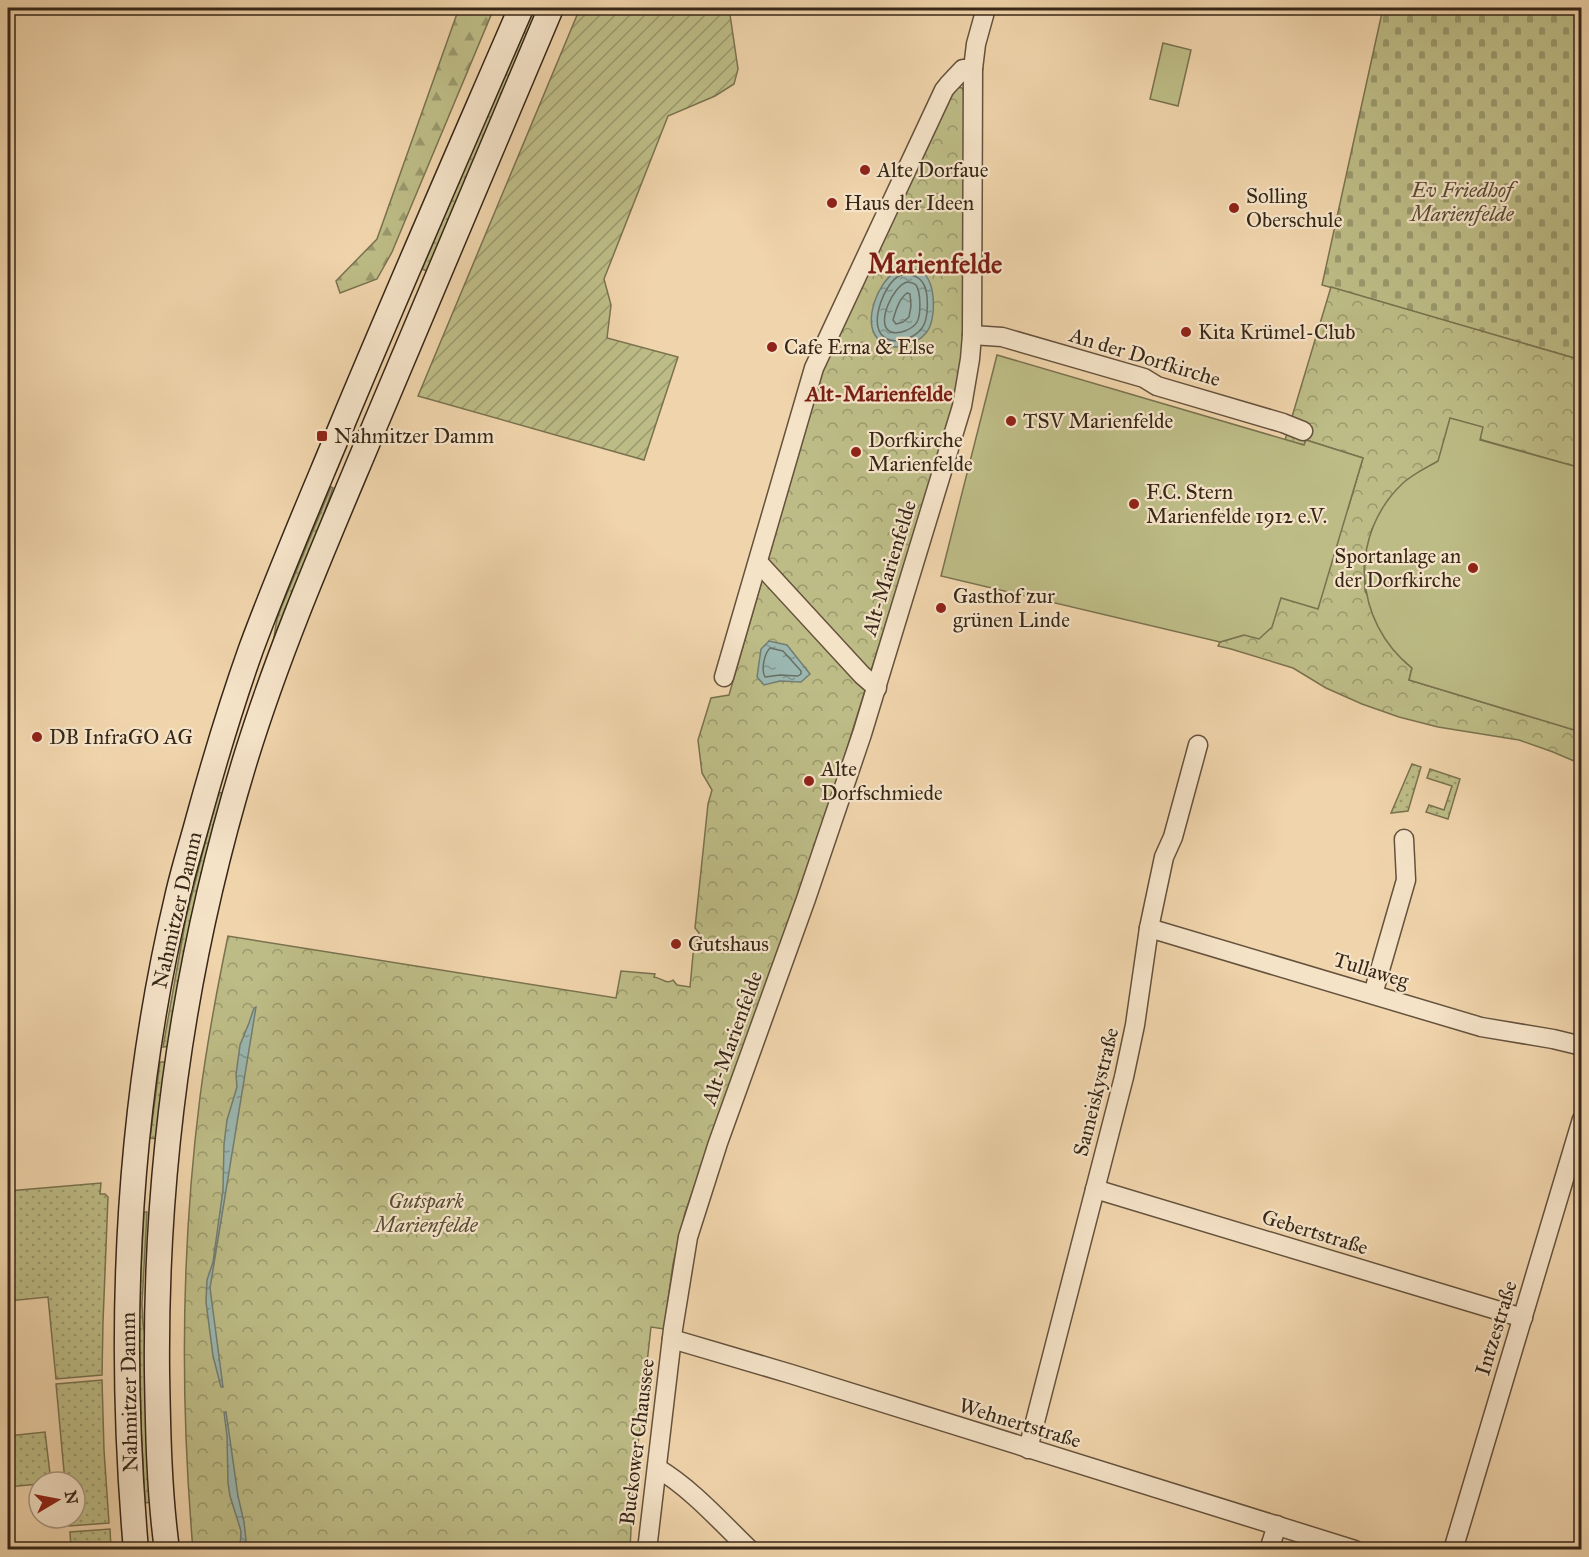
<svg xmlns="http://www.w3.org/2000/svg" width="1589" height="1557" viewBox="0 0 1589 1557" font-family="'IM FELL Great Primer',serif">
	<defs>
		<pattern id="grass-dots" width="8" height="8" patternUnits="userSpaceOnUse" patternTransform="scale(1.5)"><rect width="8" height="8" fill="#bdbc86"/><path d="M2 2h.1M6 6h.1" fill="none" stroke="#9a996d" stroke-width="1.8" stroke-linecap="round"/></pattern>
		<pattern id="forest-firs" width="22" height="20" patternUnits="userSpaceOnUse" patternTransform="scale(1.5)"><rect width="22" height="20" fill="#bdbc86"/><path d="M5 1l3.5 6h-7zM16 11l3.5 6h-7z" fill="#9a996d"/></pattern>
		<pattern id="cemetery-stones" width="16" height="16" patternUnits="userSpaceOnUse" patternTransform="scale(1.5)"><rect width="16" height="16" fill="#bdbc86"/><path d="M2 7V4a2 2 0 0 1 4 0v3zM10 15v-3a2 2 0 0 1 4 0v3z" fill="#9a996d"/></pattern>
		<pattern id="park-crowns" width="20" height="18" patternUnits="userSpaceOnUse" patternTransform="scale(1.5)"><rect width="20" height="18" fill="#bdbc86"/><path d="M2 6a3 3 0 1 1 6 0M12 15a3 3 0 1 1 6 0" fill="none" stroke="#9a996d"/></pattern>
		<pattern id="garden-furrows" width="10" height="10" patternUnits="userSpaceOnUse" patternTransform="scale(1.5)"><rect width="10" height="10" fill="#bdbc86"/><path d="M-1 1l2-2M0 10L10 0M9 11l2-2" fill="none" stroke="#9a996d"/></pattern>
		<pattern id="water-ripples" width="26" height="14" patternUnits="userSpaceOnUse" patternTransform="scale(1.5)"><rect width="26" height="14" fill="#9bb7b0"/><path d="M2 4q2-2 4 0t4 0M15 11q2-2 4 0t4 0" fill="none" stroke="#7f958e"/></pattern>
	</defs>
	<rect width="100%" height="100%" fill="#f0d4ab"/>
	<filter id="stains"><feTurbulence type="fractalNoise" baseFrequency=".00333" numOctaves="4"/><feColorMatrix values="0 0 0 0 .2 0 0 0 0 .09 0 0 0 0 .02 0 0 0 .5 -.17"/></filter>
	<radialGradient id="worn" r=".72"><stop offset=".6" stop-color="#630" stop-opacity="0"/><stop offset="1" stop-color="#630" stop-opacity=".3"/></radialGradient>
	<g fill="url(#grass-dots)" stroke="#7a724f" stroke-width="1.5">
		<path d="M 533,8 L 540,8 L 429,272 L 422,269 Z"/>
		<path d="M 331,487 L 333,488 L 306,565 L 273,643 L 277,619 L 281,608 Z"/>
		<path d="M 1412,764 L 1421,767 L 1408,811 L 1391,813 Z"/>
		<path d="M 1430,769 L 1460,779 L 1448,819 L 1426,812 L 1429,805 L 1444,810 L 1452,786 L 1427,778 Z"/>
		<path d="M 218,792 L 224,794 L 170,1046 L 163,1047 L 186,918 Z"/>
		<path d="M 160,1062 L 168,1062 L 158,1139 L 150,1138 Z"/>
		<path d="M 101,1183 L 100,1194 L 105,1194 L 108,1197 L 103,1322 L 102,1375 L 56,1379 L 48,1297 L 8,1301 L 8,1191 Z"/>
		<path d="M 144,1212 L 147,1212 L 142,1304 L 143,1324 L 148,1353 L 152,1502 L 145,1503 L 141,1424 L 139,1302 Z"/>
		<path d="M 102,1380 L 104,1450 L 109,1523 L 69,1526 L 68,1518 L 75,1518 L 75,1482 L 65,1482 L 56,1384 Z"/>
		<path d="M 45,1432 L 51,1482 L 39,1482 L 39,1484 L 8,1487 L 8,1436 Z"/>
		<path d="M 110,1529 L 111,1549 L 71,1549 L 70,1532 Z"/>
	</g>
	<path fill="url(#forest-firs)" stroke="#7a724f" stroke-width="1.5" d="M 459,8 L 494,8 L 392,252 L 377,279 L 340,293 L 336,281 L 377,239 Z"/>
	<path fill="url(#cemetery-stones)" stroke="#7a724f" stroke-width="1.5" d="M 1383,8 L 1581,8 L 1581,360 L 1322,285 Z"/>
	<g fill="url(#park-crowns)" stroke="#7a724f" stroke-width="1.5">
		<path d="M 958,87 L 962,88 L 964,92 L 964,318 L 963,344 L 954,404 L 844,758 L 809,864 L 685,1213 L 673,1264 L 664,1329 L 651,1327 L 633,1490 L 630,1549 L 193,1550 C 180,1398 181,1248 200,1097 C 207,1043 217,989 228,936 L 616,998 L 621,971 L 655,974 L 654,977 C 662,978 666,985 673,980 L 677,985 L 690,987 L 694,944 L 698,939 L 699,933 L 695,928 L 708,804 L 712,790 L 702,773 L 698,740 L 711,698 L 729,695 L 823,369 L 952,94 L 955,89 Z"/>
		<path d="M 1331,287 L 1581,360 L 1581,468 L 1479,439 L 1420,471 L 1388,500 L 1372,529 L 1364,561 L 1365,591 L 1406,663 L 1412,668 L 1409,680 L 1581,732 L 1581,764 L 1553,752 L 1519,740 L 1438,727 L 1399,717 L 1362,704 L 1326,688 L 1293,668 L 1231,649 L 1218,646 L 1220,642 L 1244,635 L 1280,597 L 1348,509 L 1363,458 L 1306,440 L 1304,445 L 1285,440 Z"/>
	</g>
	<path fill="url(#garden-furrows)" stroke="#7a724f" stroke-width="1.5" d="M 580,8 L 729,8 L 738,69 L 734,84 L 715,96 L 668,116 L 604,279 L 611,305 L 607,338 L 678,357 L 644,460 L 418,396 Z"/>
	<g fill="#bdbc86" stroke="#7a724f" stroke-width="1.5">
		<path d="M 1163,43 L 1191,50 L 1178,106 L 1150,99 Z"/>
		<path d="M 997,355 L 1304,445 L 1306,440 L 1363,458 L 1318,609 L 1281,598 L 1272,627 L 1259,639 L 1244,635 L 1220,642 L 941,576 Z"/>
		<path d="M 1450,418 L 1483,427 L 1480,440 L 1581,468 L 1581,732 L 1409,680 L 1412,668 C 1353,621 1348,535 1403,483 C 1413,474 1426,468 1438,461 Z"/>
	</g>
	<g fill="url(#water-ripples)" stroke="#737d73" stroke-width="1.5">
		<path d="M 908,268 C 912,269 918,269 922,272 C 936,282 937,320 926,333 C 915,346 889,354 877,338 C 863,320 878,283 895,272 C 899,269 903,269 908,268 Z"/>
		<path d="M 769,641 L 787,645 L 810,674 L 801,682 L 780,681 L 764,685 L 757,677 L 761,649 Z"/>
		<path d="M 256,1007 L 210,1288 L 223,1387 L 221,1387 L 213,1356 L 206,1302 L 207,1280 L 213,1262 L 223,1190 L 224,1144 L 227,1120 L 237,1087 L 236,1075 L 240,1045 L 249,1023 L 254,1008 Z"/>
		<path d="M 224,1412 L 226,1412 L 238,1496 L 244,1522 L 247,1549 L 240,1549 L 241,1531 L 230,1496 L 228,1483 L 227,1436 Z"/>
	</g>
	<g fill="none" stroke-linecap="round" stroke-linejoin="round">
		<g stroke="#696f64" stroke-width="1.5">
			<path d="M 908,274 C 914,276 920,277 923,283 C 929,292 929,319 922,328 C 914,339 891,347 881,334 C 871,320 884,284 899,276 C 901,275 905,275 908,274 Z"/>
			<path d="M 907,282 C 911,283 913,282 916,285 C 921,292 921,315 917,322 C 913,329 899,335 891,332 C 874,325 894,285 907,282 Z"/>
			<path d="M 907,293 L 910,294 L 911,306 L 909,317 L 903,322 L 896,324 L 893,320 C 896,310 899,299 907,293 Z"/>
			<path d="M 770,648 L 783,651 L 801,671 L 801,674 L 798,676 L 780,675 L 765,677 C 761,670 764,654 770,648 Z"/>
		</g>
		<g stroke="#65523d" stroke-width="21">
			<g id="street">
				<path d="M 972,335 L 1002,337 L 1144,378 L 1157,386 L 1283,423 L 1303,431"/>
				<path d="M 758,562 L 862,675 L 877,688"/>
				<path d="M 724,677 L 814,368 L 944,90 L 948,85 L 963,69 L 973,69"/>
				<path d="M 1149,928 L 1481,1027 L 1553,1039 L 1582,1046"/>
				<path d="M 1373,994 L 1406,880 L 1404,839"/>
				<path d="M 1095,1189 L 1523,1318"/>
				<path d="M 672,1339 L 791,1374 L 1355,1550"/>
				<path d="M 1028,1449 L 1124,1077 L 1135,1025 L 1149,928 L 1164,857 L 1173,837 L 1198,745"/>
				<path d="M 657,1468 C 691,1488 721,1522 750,1550"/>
				<path d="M 647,1550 L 673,1329 L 688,1237 L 718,1143 L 806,899 L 862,734 L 962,406 L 970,359 L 972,335 L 973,69 L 976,44 L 986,8"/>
				<path d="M 1269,1550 L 1277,1525"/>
				<path d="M 1453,1550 L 1582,1119"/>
			</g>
		</g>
		<g stroke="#372718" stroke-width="27">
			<g id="secondary">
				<path d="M 136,1550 C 117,1332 127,1110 177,898 C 183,871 191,846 198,820 C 214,762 231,705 251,649 C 278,576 309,504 339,432 C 398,290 460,149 521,8"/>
				<path d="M 167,1550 C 159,1491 158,1431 157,1372 C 155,1164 185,956 246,757 C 281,644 329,535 375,425 C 433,286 492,147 551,8"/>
			</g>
		</g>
		<use href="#street" stroke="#f5e3c8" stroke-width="18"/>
		<use href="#secondary" stroke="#f5e3c8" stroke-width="24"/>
	</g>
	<g fill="#8f2418" stroke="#f5e3c8" stroke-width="2">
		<circle cx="865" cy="170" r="6"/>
		<circle cx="832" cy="203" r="6"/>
		<circle cx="1234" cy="208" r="6"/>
		<circle cx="1186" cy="332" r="6"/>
		<circle cx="772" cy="347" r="6"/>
		<circle cx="1011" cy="421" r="6"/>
		<rect x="316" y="430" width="12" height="12" rx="3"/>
		<circle cx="856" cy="452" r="6"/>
		<circle cx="1134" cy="504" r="6"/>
		<circle cx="1473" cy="568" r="6"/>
		<circle cx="941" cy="608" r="6"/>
		<circle cx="37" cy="737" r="6"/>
		<circle cx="809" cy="781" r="6"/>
		<circle cx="676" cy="944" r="6"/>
	</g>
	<g text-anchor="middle" stroke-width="4.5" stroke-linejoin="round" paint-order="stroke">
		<g font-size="21" fill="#372718" stroke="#f5e3c8" text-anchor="start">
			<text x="877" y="177">Alte Dorfaue</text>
			<text x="1246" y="203">Solling<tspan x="1246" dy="24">Oberschule</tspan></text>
			<text x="844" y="210">Haus der Ideen</text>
			<text x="1198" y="339">Kita Krümel-Club</text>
			<text x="784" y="354">Cafe Erna &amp; Else</text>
			<text x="1023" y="428">TSV Marienfelde</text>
			<text x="334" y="443">Nahmitzer Damm</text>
			<text x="868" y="447">Dorfkirche<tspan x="868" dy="24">Marienfelde</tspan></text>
			<text x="1146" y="499">F.C. Stern<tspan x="1146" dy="24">Marienfelde 1912 e.V.</tspan></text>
			<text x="1461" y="563" text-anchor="end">Sportanlage an<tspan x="1461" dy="24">der Dorfkirche</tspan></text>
			<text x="953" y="603">Gasthof zur<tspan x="953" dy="24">grünen Linde</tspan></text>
			<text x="49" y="744">DB InfraGO AG</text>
			<text x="821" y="776">Alte<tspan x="821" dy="24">Dorfschmiede</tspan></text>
			<text x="688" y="951">Gutshaus</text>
		</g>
		<g font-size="21" font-style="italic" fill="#584c34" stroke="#f5e3c8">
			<text x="1462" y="197">Ev Friedhof<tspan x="1462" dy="24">Marienfelde</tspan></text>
			<text x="426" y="1208">Gutspark<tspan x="426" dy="24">Marienfelde</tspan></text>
		</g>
		<g font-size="21" fill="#372718" stroke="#f5e3c8">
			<text transform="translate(1145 357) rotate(17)" y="7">An der Dorfkirche</text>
			<text transform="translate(889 568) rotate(-73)" y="7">Alt-Marienfelde</text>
			<text transform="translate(177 910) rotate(-77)" y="7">Nahmitzer Damm</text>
			<text transform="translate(1371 970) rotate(17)" y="7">Tullaweg</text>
			<text transform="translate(732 1038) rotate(-70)" y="7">Alt-Marienfelde</text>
			<text transform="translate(1096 1092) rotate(-76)" y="7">Sameiskystraße</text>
			<text transform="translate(1315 1232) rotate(17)" y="7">Gebertstraße</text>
			<text transform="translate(1496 1328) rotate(-73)" y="7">Intzestraße</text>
			<text transform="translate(129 1392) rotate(-91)" y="7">Nahmitzer Damm</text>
			<text transform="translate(1020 1423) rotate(17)" y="7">Wehnertstraße</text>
			<text transform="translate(637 1442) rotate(-83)" y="7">Buckower Chaussee</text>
		</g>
		<g font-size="22" font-weight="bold" fill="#7a1f14" stroke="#f5e3c8">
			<text x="879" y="401">Alt-Marienfelde</text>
		</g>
		<g font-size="27" font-weight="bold" fill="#7a1f14" stroke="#f5e3c8">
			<text x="935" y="273">Marienfelde</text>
		</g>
	</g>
	<rect width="1589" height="1557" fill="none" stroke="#f0d4ab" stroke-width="30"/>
	<rect x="9" y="9" width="1571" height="1539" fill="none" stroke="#372718" stroke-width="3"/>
	<rect x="15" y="15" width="1559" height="1527" fill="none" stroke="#372718" stroke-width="1.5"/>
	<g transform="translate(57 1500) rotate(80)"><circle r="28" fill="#f5e3c8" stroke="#a99882" stroke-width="1.5"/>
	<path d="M0-4.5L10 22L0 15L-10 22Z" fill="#8f2418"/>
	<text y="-9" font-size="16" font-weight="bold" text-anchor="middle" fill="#372718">N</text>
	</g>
	<rect width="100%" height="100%" filter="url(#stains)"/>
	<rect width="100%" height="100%" fill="url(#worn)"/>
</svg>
